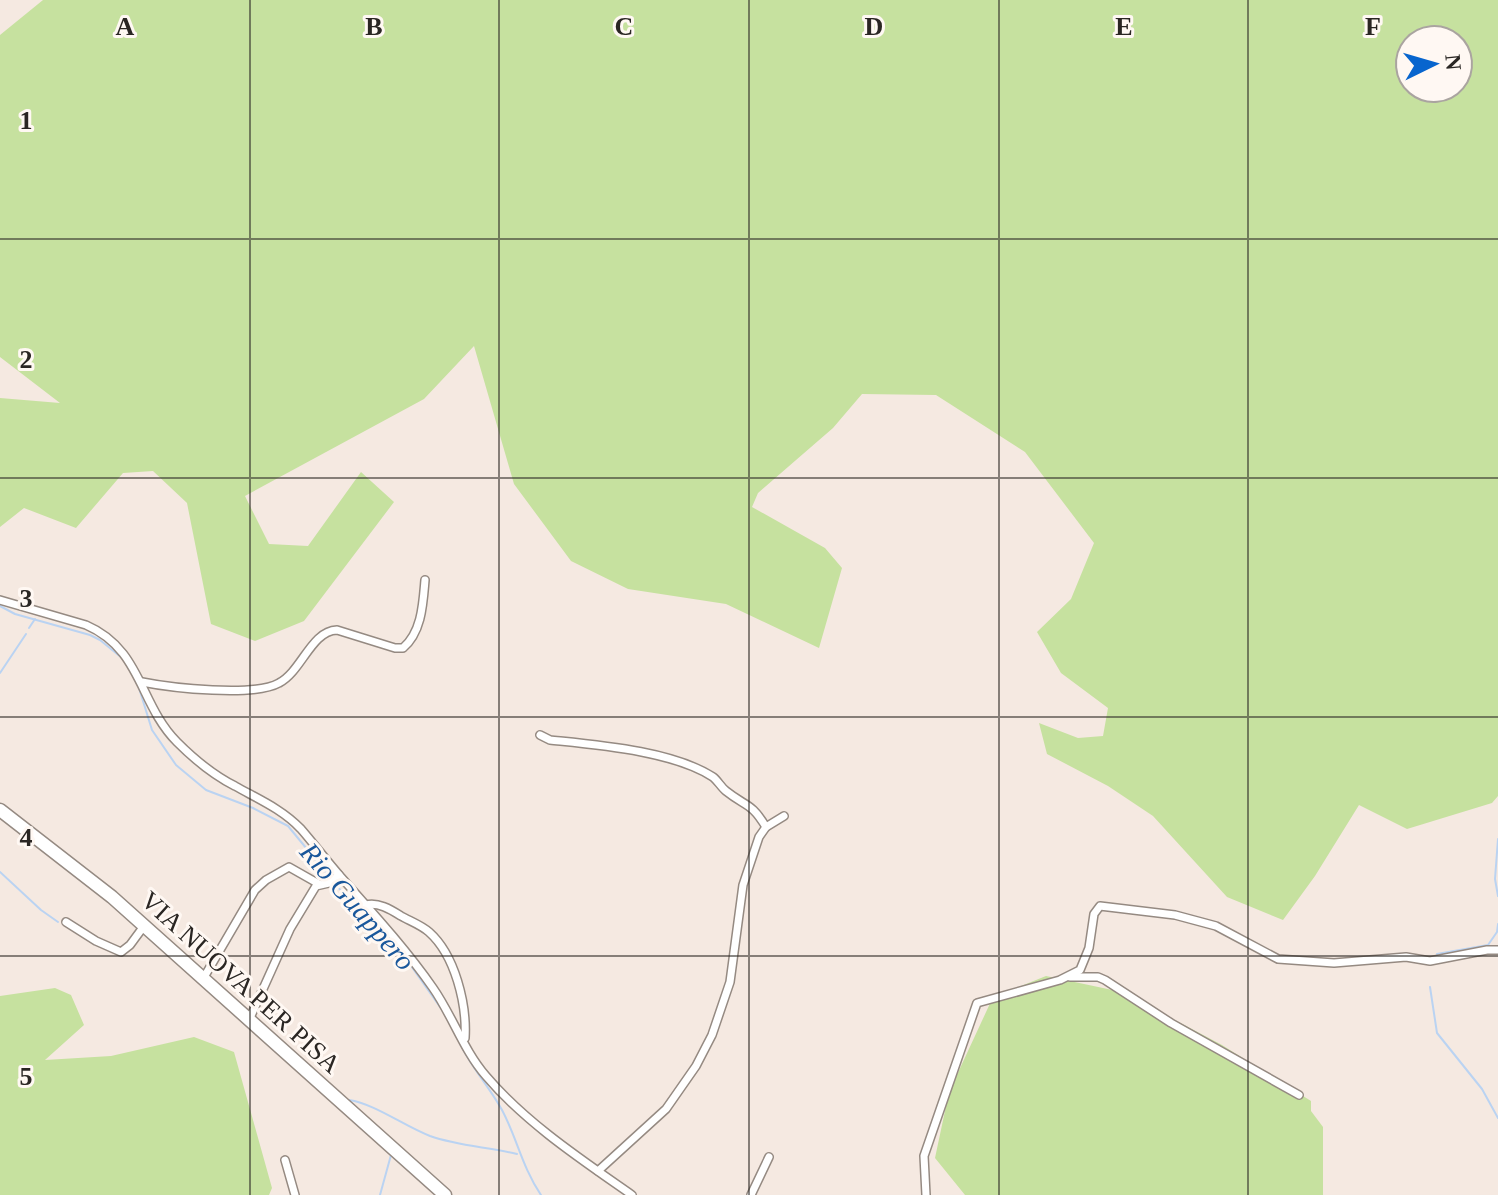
<svg xmlns="http://www.w3.org/2000/svg" width="1498" height="1195" viewBox="0 0 1498 1195" font-family="'Times New Roman',serif">
	<rect width="100%" height="100%" fill="#f5e9e1"/>
	<g fill="#c6e19f" fill-rule="evenodd">
		<path d="M 43,0 L 1498,0 L 1498,796 L 1492,803 L 1407,829 L 1359,805 L 1315,876 L 1283,920 L 1227,897 L 1153,816 L 1108,786 L 1047,754 L 1039,723 L 1078,738 L 1103,736 L 1108,708 L 1061,673 L 1037,632 L 1071,599 L 1094,543 L 1025,452 L 936,395 L 862,394 L 833,428 L 758,493 L 752,507 L 825,548 L 842,568 L 819,648 L 726,604 L 628,589 L 571,561 L 514,484 L 474,346 L 424,399 L 245,496 L 269,544 L 308,546 L 361,472 L 394,502 L 304,621 L 255,641 L 211,624 L 187,503 L 153,471 L 123,473 L 76,528 L 24,508 L 0,527 L 0,398 L 60,403 L 0,357 L 0,35 ZM 1410,40 L 1458,40 L 1458,88 L 1410,88 Z"/>
		<path d="M 1046,976 L 1122,992 L 1222,1045 L 1311,1101 L 1311,1111 L 1323,1127 L 1323,1195 L 965,1195 L 935,1158 L 949,1092 L 993,997 Z"/>
		<path d="M 55,988 L 71,995 L 84,1025 L 45,1060 L 111,1056 L 194,1037 L 234,1052 L 272,1188 L 269,1195 L 0,1195 L 0,996 Z"/>
	</g>
	<g fill="none" stroke-linecap="round" stroke-linejoin="round">
		<g stroke="#bad3f2" stroke-width="2">
			<path d="M 0,606 L 15,614 L 90,635 L 100,640 L 122,658"/>
			<path d="M 29,628 L 35,619"/>
			<path d="M 0,673 L 26,634"/>
			<path d="M 139,688 L 152,730 L 176,765 L 206,790 L 253,808 L 288,826 L 330,877"/>
			<path d="M 1498,839 L 1495,879 L 1498,896"/>
			<path d="M 0,872 L 41,910 L 58,922"/>
			<path d="M 334,882 L 362,917 L 409,963 L 445,1014"/>
			<path d="M 1437,954 L 1488,945 L 1497,932 L 1498,924"/>
			<path d="M 1430,987 L 1437,1033 L 1482,1089 L 1498,1118"/>
			<path d="M 459,1041 C 470,1066 489,1086 502,1110 C 517,1138 522,1167 541,1195"/>
			<path d="M 349,1100 C 375,1104 404,1126 430,1136 C 458,1146 489,1147 517,1154"/>
			<path d="M 380,1195 L 391,1155"/>
		</g>
		<g stroke="#958a82" stroke-width="10">
			<g id="street">
				<path d="M 0,600 L 86,625 C 142,649 139,704 177,742 C 194,759 213,775 235,786 C 258,799 282,809 301,829 C 314,844 326,860 340,876 C 372,912 405,948 433,988 C 452,1015 464,1051 486,1076 C 526,1123 582,1160 632,1195"/>
				<path d="M 142,682 C 172,688 254,697 279,683 C 302,671 311,631 337,630 L 395,648 L 403,648 C 422,632 423,603 425,580"/>
				<path d="M 540,735 L 550,740 C 598,745 673,751 713,777 C 718,781 721,787 726,791 C 746,807 751,802 766,827"/>
				<path d="M 366,905 C 378,902 390,909 401,916 C 410,921 421,925 429,932 C 455,955 467,1004 465,1038"/>
				<path d="M 66,922 L 96,941 L 121,952 L 130,945 L 144,926"/>
				<path d="M 1070,977 L 1098,977 L 1105,980 L 1171,1023 L 1299,1095"/>
				<path d="M 203,979 L 255,890 L 266,880 L 289,867 L 319,884"/>
				<path d="M 249,1020 L 290,929 L 316,886 L 329,883 L 339,875"/>
				<path d="M 285,1160 L 295,1195"/>
				<path d="M 598,1171 L 666,1109 L 696,1066 L 712,1035 L 730,982 L 743,885 L 759,837 L 766,827 L 784,816"/>
				<path d="M 751,1195 L 769,1157"/>
				<path d="M 926,1195 L 924,1156 L 977,1003 L 1060,980 L 1080,970 L 1089,948 L 1094,914 L 1100,906 L 1175,915 L 1216,926 L 1278,959 L 1334,963 L 1406,957 L 1430,961 L 1487,950 L 1498,950"/>
			</g>
		</g>
		<g stroke="#958a82" stroke-width="15">
			<path id="primary" d="M 0,810 L 112,897 L 445,1195"/>
		</g>
		<use href="#street" stroke="#fff" stroke-width="7"/>
		<use href="#primary" stroke="#fff" stroke-width="12"/>
	</g>
	<path fill="none" stroke="#2a2623" stroke-width="2" stroke-opacity="0.55" d="M 250,0 L 250,1195M 499,0 L 499,1195M 749,0 L 749,1195M 999,0 L 999,1195M 1248,0 L 1248,1195M 0,239 L 1498,239M 0,478 L 1498,478M 0,717 L 1498,717M 0,956 L 1498,956"/>
	<g text-anchor="middle" stroke-width="6" stroke-linejoin="round" paint-order="stroke">
		<g font-size="26" fill="#2a2623" stroke="#fff8f3">
			<text transform="translate(241 982) rotate(42)" y="9">VIA NUOVA PER PISA</text>
		</g>
		<g font-size="28" font-style="italic" fill="#1a579b" stroke="#fff8f3">
			<text transform="translate(358 906) rotate(49)" y="10">Rio Guappero</text>
		</g>
	</g>
	<g font-size="26" text-anchor="middle" font-weight="bold" fill="#2a2623" stroke="#fff8f3" stroke-width="6" stroke-linejoin="round" paint-order="stroke">
		<text x="125" y="35">A</text>
		<text x="374" y="35">B</text>
		<text x="624" y="35">C</text>
		<text x="874" y="35">D</text>
		<text x="1124" y="35">E</text>
		<text x="1373" y="35">F</text>
		<text x="26" y="129">1</text>
		<text x="26" y="368">2</text>
		<text x="26" y="607">3</text>
		<text x="26" y="846">4</text>
		<text x="26" y="1085">5</text>
	</g>
	<g transform="translate(1434 64) rotate(85)"><circle r="38" fill="#fff8f3" stroke="#aaa4a0" stroke-width="2"/>
	<path d="M0-6L14 30L0 20L-14 30Z" fill="#0865ce"/>
	<text y="-12" font-size="22" font-weight="bold" text-anchor="middle" fill="#2a2623">N</text>
	</g>
</svg>
